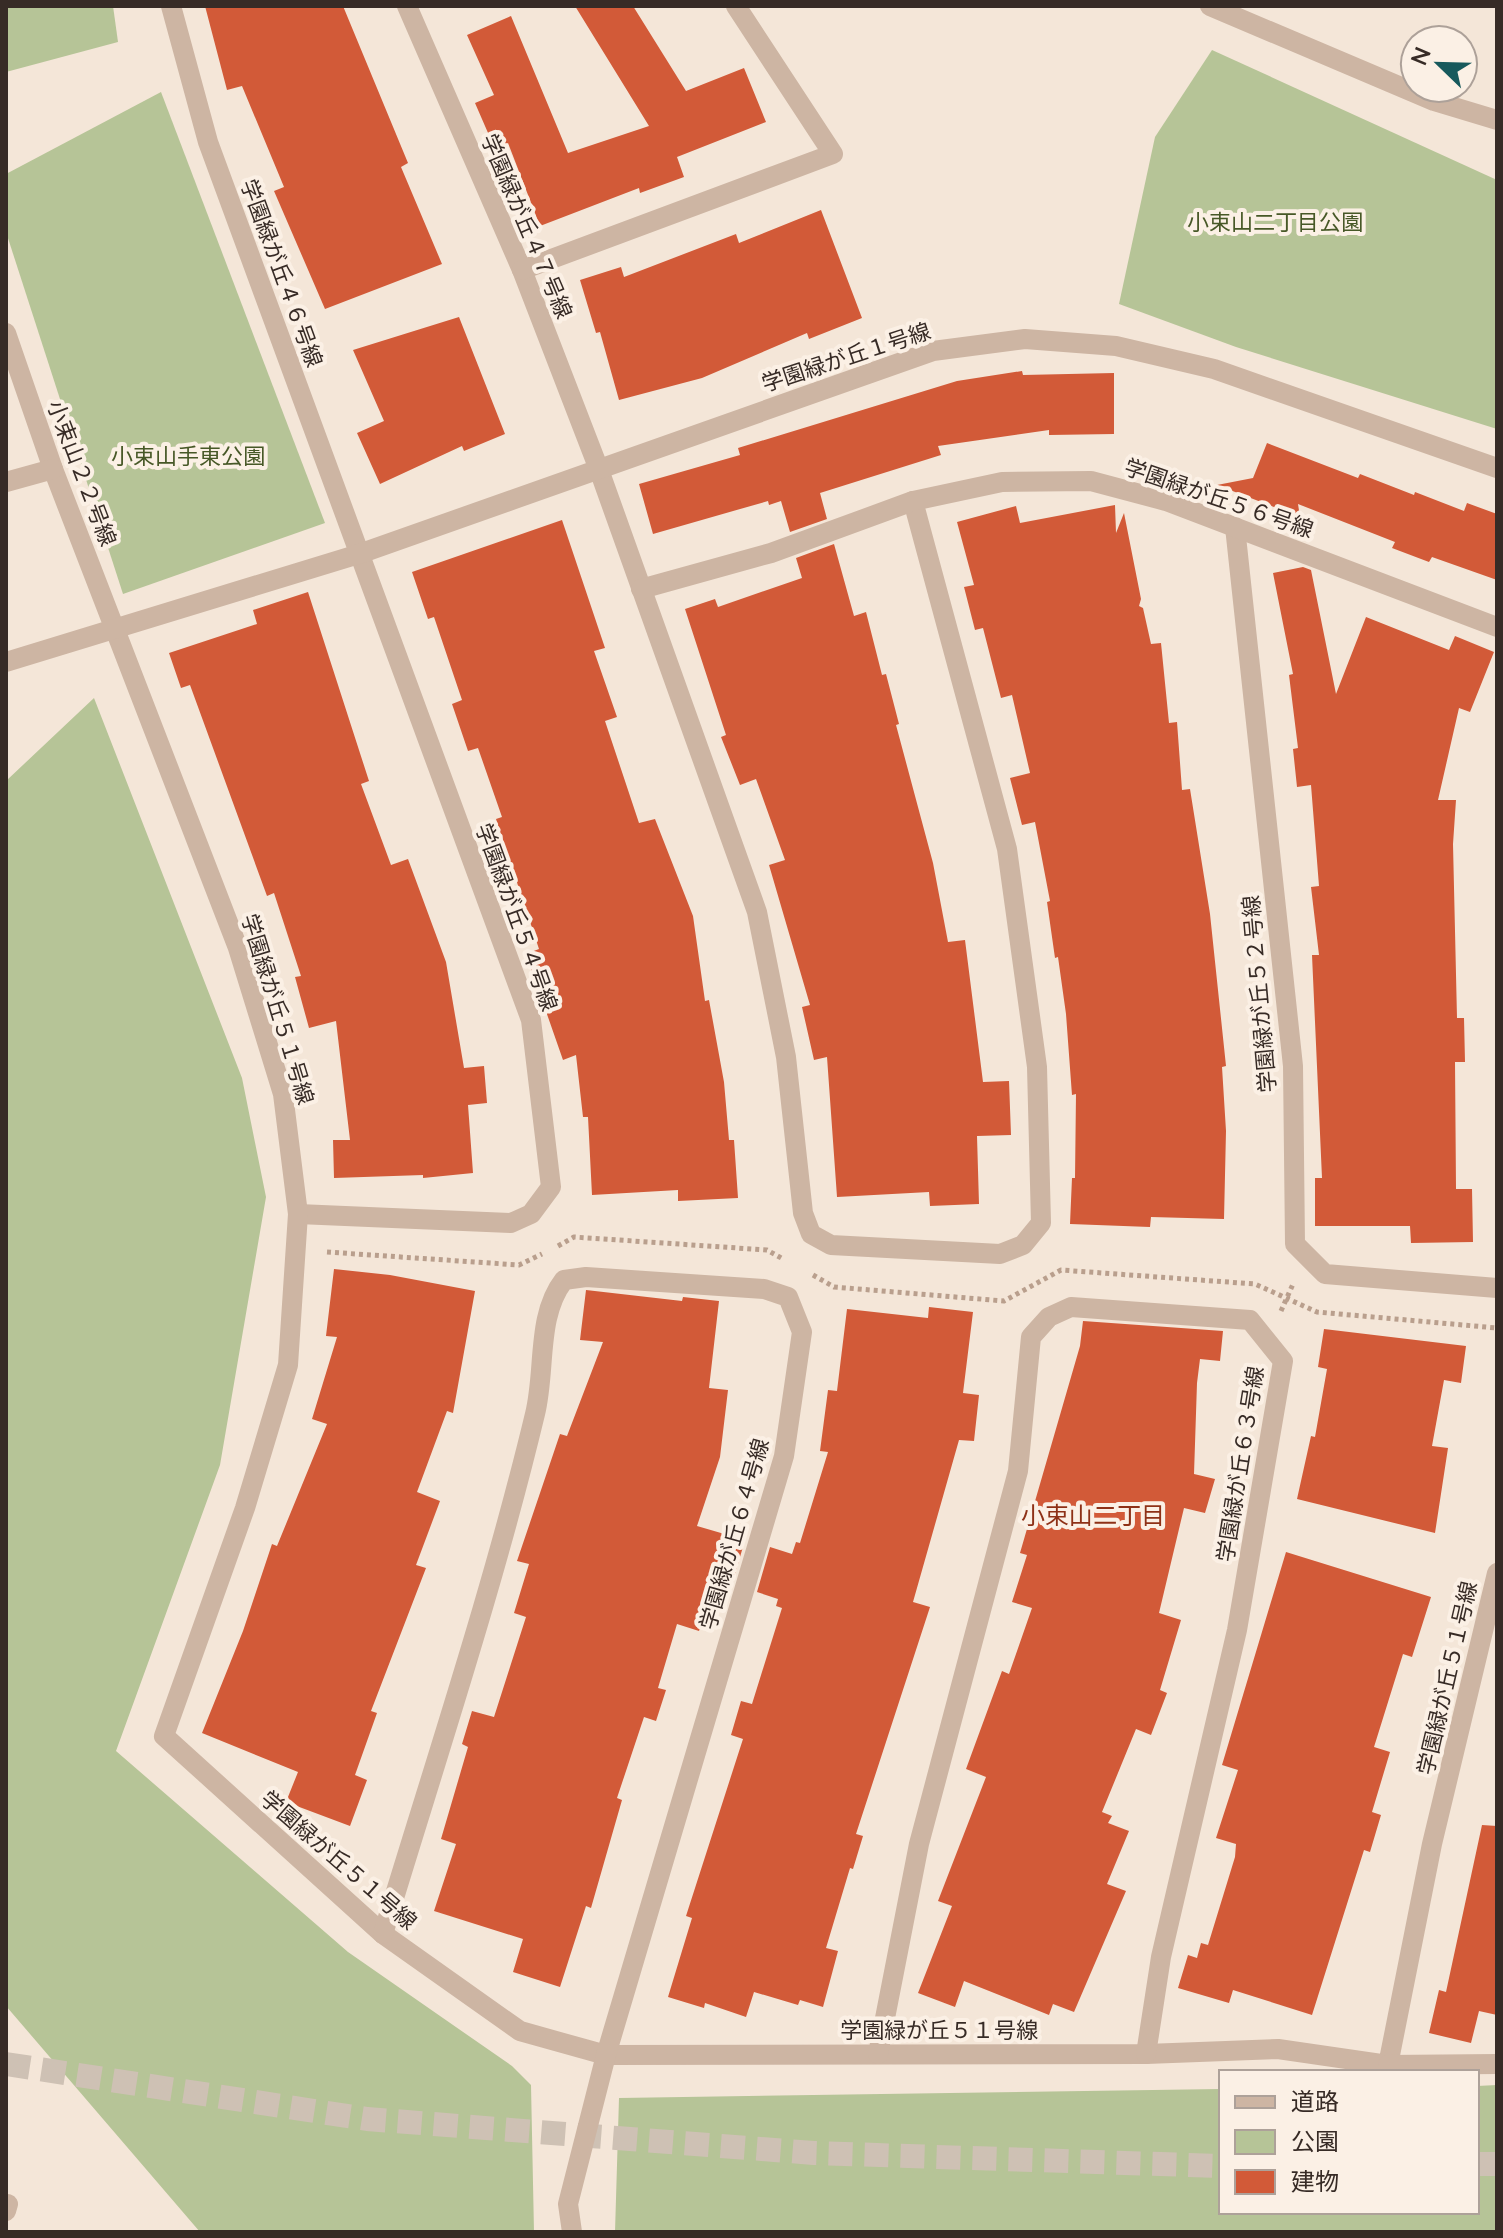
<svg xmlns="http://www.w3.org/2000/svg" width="1503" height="2238" viewBox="0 0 1503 2238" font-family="Lato,'Noto Sans JP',sans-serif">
	<rect width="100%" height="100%" fill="#f4e6d8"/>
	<g fill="#b6c497">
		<path d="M 6,6 L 113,6 L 118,42 L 6,72 Z"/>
		<path d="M 1212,50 L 1497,180 L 1497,429 L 1236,347 L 1119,304 L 1155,137 Z"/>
		<path d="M 161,92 L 325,523 L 123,594 L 6,232 L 6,174 Z"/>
		<path d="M 94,698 L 242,1078 L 266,1197 L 220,1465 L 116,1751 L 348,1952 L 512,2066 L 531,2085 L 534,2232 L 200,2232 L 6,2006 L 6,781 Z"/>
		<path d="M 1497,2085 L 1496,2232 L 615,2232 L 619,2098 L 1221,2089 L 1221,2212 L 1477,2212 L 1477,2086 Z"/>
	</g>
	<g fill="#d25a38">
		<path d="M 205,6 L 343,6 L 408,163 L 401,167 L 442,264 L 325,309 L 274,191 L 284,187 L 242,86 L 227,90 Z"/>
		<path d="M 575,6 L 633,6 L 686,91 L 744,68 L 766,122 L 677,157 L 684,177 L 640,193 L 639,188 L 540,226 L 508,143 L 495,149 L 475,103 L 494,95 L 467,35 L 511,16 L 568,153 L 649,126 Z"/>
		<path d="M 821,210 L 862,318 L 809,339 L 807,333 L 702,378 L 619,400 L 600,332 L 596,333 L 580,280 L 621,267 L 624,277 L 736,234 L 739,243 Z"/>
		<path d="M 459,317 L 505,434 L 464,451 L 462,446 L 380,484 L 357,433 L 384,421 L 353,350 Z"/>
		<path d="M 1022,371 L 1023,375 L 1114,373 L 1114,434 L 1049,435 L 1049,430 L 938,446 L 941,455 L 820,493 L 827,519 L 790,532 L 781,501 L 769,505 L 768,501 L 653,534 L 639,484 L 740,455 L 738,448 L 957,381 Z"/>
		<path d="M 1267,443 L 1358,478 L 1360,474 L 1414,495 L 1415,492 L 1464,511 L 1467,503 L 1497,514 L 1497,580 L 1432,557 L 1429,562 L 1392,548 L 1395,542 L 1298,504 L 1300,517 L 1217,485 L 1253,478 Z"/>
		<path d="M 1115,505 L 1116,533 L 1124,513 L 1141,599 L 1139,606 L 1143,608 L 1151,644 L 1161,643 L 1169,723 L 1177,722 L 1182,790 L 1190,789 L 1210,914 L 1226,1066 L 1222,1067 L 1226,1131 L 1224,1219 L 1151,1217 L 1150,1227 L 1070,1224 L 1072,1178 L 1075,1178 L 1076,1094 L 1072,1095 L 1066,1014 L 1058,957 L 1055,958 L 1047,902 L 1050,901 L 1035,822 L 1022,825 L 1010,778 L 1030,773 L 1012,695 L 1001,698 L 983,628 L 975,630 L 964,587 L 974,585 L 957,522 L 1016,506 L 1020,523 Z"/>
		<path d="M 562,520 L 605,648 L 594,651 L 617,717 L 605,721 L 639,823 L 655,819 L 693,916 L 705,1001 L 709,1000 L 724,1082 L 729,1140 L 734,1140 L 738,1198 L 678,1201 L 678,1190 L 592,1195 L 588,1117 L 583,1117 L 576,1055 L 563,1060 L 541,997 L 526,954 L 539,949 L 496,819 L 502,817 L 478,748 L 468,751 L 452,704 L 462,700 L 434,617 L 428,619 L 412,572 Z"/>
		<path d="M 834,544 L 854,616 L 866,612 L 882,675 L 886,674 L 899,724 L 896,725 L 933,863 L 948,942 L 965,940 L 983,1082 L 1009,1081 L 1011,1135 L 977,1136 L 979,1204 L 930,1206 L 929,1192 L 837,1197 L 827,1057 L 814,1060 L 802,1007 L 810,1005 L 769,865 L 785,860 L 756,779 L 740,785 L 721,737 L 726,735 L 685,609 L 715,599 L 718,607 L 802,578 L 796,558 Z"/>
		<path d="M 1303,567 L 1311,570 L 1336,694 L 1366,617 L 1449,650 L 1455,636 L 1494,652 L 1470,712 L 1459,708 L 1438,800 L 1456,800 L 1453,844 L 1457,1018 L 1464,1018 L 1465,1062 L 1455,1062 L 1456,1189 L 1472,1189 L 1473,1242 L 1411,1243 L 1410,1226 L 1315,1226 L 1315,1178 L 1322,1178 L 1312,955 L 1319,955 L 1311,887 L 1319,886 L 1311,785 L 1297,787 L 1293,749 L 1298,748 L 1289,675 L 1293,674 L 1273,573 Z"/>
		<path d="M 308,592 L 369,781 L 361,784 L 391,865 L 408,859 L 446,962 L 464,1068 L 484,1066 L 487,1103 L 468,1105 L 473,1173 L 423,1178 L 423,1175 L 334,1178 L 333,1140 L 350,1140 L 336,1021 L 309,1028 L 295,977 L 301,976 L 274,893 L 267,896 L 190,685 L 181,688 L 169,653 L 257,624 L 253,610 Z"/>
		<path d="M 334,1269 L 390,1275 L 475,1291 L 453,1413 L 447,1411 L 417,1492 L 440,1501 L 416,1565 L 426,1568 L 371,1711 L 377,1713 L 355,1775 L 367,1780 L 350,1826 L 286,1802 L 298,1772 L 202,1733 L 243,1631 L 272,1544 L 277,1546 L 327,1424 L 312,1419 L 337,1337 L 326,1336 Z"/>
		<path d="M 586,1290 L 682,1301 L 683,1297 L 719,1301 L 709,1388 L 728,1390 L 720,1457 L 697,1526 L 745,1540 L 732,1584 L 716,1579 L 699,1631 L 677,1624 L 658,1688 L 666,1690 L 656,1721 L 644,1717 L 617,1798 L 622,1800 L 591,1908 L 586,1906 L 560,1987 L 513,1972 L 523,1939 L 434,1911 L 456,1844 L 441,1839 L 468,1747 L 462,1744 L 472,1711 L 494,1717 L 526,1617 L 514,1613 L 529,1564 L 517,1561 L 560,1434 L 567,1436 L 603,1342 L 580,1340 Z"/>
		<path d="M 929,1307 L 973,1312 L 963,1393 L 979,1395 L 974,1441 L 959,1440 L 913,1602 L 930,1607 L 856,1834 L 863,1836 L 853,1869 L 850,1868 L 826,1948 L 838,1951 L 823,2007 L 800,2000 L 798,2005 L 754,1992 L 746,2017 L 705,2003 L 704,2008 L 668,1997 L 692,1918 L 686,1916 L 743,1739 L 731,1735 L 741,1701 L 752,1704 L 782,1608 L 776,1606 L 778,1599 L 757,1592 L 770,1547 L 792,1554 L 796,1542 L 800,1543 L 828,1452 L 820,1451 L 828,1390 L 837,1391 L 847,1309 L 928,1318 Z"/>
		<path d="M 1083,1321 L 1223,1331 L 1220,1361 L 1200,1359 L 1197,1383 L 1194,1474 L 1215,1479 L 1205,1513 L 1184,1508 L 1159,1613 L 1181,1620 L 1160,1690 L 1167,1693 L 1151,1735 L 1136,1729 L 1102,1812 L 1112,1816 L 1108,1823 L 1129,1831 L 1107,1884 L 1126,1891 L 1074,2012 L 1053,2004 L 1049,2015 L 964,1981 L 955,2007 L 918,1993 L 952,1906 L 938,1901 L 986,1777 L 966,1769 L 1002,1671 L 1009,1674 L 1032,1608 L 1012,1602 L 1027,1555 L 1020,1553 L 1080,1346 Z"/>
		<path d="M 1324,1329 L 1466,1346 L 1461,1383 L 1444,1380 L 1432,1446 L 1448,1448 L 1435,1533 L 1297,1499 L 1311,1436 L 1315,1437 L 1327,1369 L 1318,1367 Z"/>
		<path d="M 1286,1552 L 1431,1597 L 1412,1657 L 1403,1654 L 1374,1747 L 1390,1752 L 1372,1812 L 1381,1815 L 1370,1852 L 1364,1850 L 1312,2015 L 1233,1990 L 1229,2003 L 1178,1988 L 1188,1955 L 1197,1958 L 1201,1943 L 1208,1945 L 1235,1857 L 1236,1844 L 1216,1838 L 1238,1770 L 1222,1765 Z"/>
		<path d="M 1482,1825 L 1497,1826 L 1497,2015 L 1479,2011 L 1471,2043 L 1429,2033 L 1439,1990 L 1446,1992 Z"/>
	</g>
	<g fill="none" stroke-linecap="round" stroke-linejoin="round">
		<g stroke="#cec1b4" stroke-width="24" stroke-dasharray="24 12" stroke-linecap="butt">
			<path d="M 6,2064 L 367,2119 L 814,2153 L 1221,2166"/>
			<path d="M 1477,2164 L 1497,2164"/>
		</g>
		<g stroke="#b99f8d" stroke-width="5" stroke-dasharray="4 4" stroke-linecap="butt">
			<path d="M 558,1246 L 574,1237 L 767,1250 L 783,1259"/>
			<path d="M 327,1252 L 519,1265 L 542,1254"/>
			<path d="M 813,1275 L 834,1287 L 1004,1301 L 1061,1270 L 1255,1284 L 1317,1312 L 1497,1328"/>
			<path d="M 1281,1311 L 1293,1284"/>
		</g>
		<g stroke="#cdb5a3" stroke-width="20">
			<path d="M 171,6 L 208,142 L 531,1020 L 551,1187 L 531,1214 L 511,1223 L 298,1214"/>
			<path d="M 407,6 L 522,270 L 598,467 L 757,912 L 786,1057 L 803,1213 L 811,1234 L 831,1245 L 1000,1254 L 1023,1245 L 1041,1223 L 1037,1067 L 1007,849 L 913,501"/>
			<path d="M 1210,6 L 1434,101 L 1497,120"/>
			<path d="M 522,270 L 833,154 L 736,6"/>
			<path d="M 6,333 L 53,469 L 238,948 L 283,1094 L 298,1214 L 288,1365 L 245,1508 L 164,1736 L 383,1934 L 520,2031 L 606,2055 L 1146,2054 L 1278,2049 L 1388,2065 L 1432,1844 L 1497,1573"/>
			<path d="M 6,482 L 53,469"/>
			<path d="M 1235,527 L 1293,1066 L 1295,1244 L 1325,1274 L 1497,1288"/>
			<path d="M 641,589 L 771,553 L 913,501 L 1002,482 L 1091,481 L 1166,501 L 1497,627"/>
			<path d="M 6,662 L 359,554 L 933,351 L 1025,339 L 1116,346 L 1214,369 L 1497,468"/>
			<path d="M 383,1934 C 435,1762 493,1589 535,1414 C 546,1370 536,1316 564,1280 L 586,1277 L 764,1289 L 788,1297 L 802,1332 L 784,1456 L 606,2055 L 568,2204 L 572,2232"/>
			<path d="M 878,2054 L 919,1844 L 1018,1471 L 1031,1337 L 1049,1317 L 1071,1307 L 1250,1320 L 1283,1361 L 1237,1630 L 1161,1957 L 1146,2054"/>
			<path d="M 1388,2065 L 1497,2064"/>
			<path d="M 6,2211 L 8,2204"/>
		</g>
	</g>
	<g text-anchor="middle" stroke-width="8" stroke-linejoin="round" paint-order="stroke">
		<g font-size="22" fill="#475827" stroke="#fbf0e5">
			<text x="1275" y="230">小束山二丁目公園</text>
			<text x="188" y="464">小束山手東公園</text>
		</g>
		<g font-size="22" fill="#372b26" stroke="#fbf0e5">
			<text transform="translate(527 226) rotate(67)" y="8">学園緑が丘４７号線</text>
			<text transform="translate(282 273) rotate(70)" y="8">学園緑が丘４６号線</text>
			<text transform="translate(846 357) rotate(-18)" y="8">学園緑が丘１号線</text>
			<text transform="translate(82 473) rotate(69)" y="8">小束山２２号線</text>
			<text transform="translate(1219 498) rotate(19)" y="8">学園緑が丘５６号線</text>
			<text transform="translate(517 917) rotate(70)" y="8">学園緑が丘５４号線</text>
			<text transform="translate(1259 994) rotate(-95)" y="8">学園緑が丘５２号線</text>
			<text transform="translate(278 1009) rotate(73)" y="8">学園緑が丘５１号線</text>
			<text transform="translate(1240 1464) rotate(-81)" y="8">学園緑が丘６３号線</text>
			<text transform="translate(734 1534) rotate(-74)" y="8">学園緑が丘６４号線</text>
			<text transform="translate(1447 1678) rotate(-77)" y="8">学園緑が丘５１号線</text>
			<text transform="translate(339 1860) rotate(41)" y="8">学園緑が丘５１号線</text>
			<text x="939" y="2038">学園緑が丘５１号線</text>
		</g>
		<g font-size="24" fill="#8e3117" stroke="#fbf0e5">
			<text x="1093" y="1524">小束山二丁目</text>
		</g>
	</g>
	<rect width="1503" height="2238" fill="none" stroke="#372b26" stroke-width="16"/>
	<rect x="1219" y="2070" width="260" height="144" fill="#fbf0e5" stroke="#ada199" stroke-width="2"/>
	<rect x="1235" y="2096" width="40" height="12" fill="#cdb5a3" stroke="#ada199" stroke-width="2"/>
	<text x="1291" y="2110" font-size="24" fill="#372b26">道路</text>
	<rect x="1235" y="2130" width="40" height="24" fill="#b6c497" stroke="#ada199" stroke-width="2"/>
	<text x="1291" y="2150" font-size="24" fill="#372b26">公園</text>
	<rect x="1235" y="2170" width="40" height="24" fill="#d25a38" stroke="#ada199" stroke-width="2"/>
	<text x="1291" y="2190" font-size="24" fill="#372b26">建物</text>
	<g transform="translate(1439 64) rotate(293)"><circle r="38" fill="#fbf0e5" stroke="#ada199" stroke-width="2"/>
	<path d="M0-6L14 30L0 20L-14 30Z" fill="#17595c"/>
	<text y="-12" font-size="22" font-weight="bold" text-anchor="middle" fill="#372b26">N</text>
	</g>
</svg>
